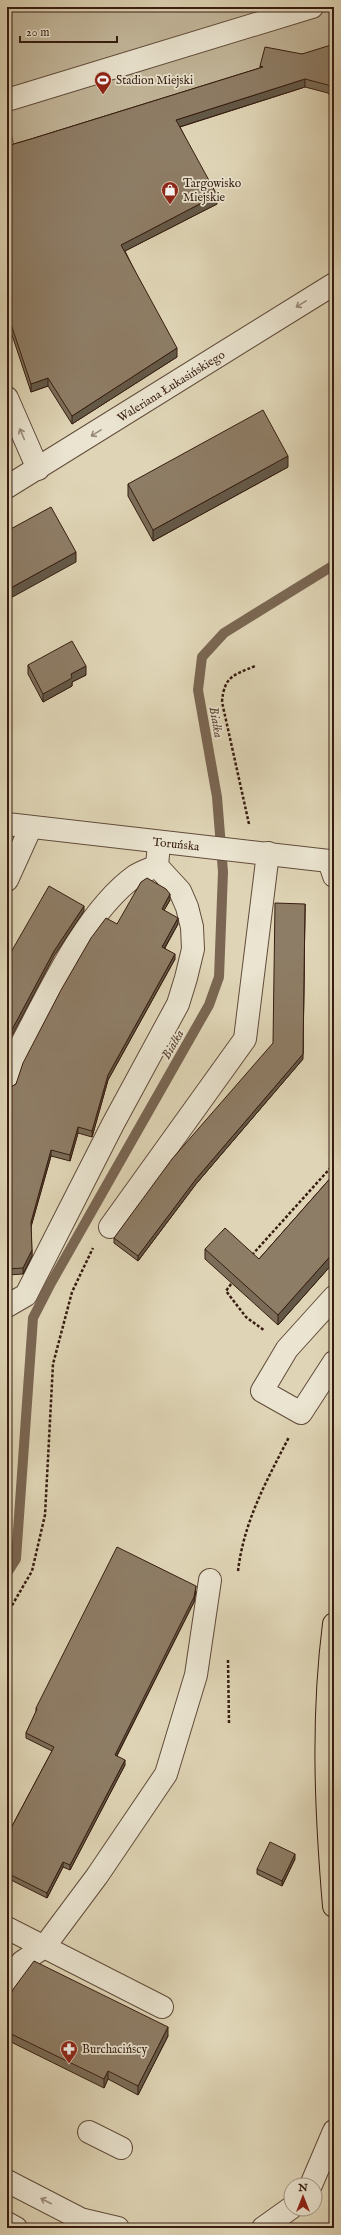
<svg xmlns="http://www.w3.org/2000/svg" width="341" height="2235" viewBox="0 0 341 2235" font-family="'IM FELL English',serif">
	<rect width="100%" height="100%" fill="#dfd5b6"/>
	<filter id="stains"><feTurbulence type="fractalNoise" baseFrequency=".005" numOctaves="4"/><feColorMatrix values="0 0 0 0 .2 0 0 0 0 .09 0 0 0 0 .02 0 0 0 .5 -.17"/></filter>
	<radialGradient id="worn" r=".72"><stop offset=".6" stop-color="#630" stop-opacity="0"/><stop offset="1" stop-color="#630" stop-opacity=".3"/></radialGradient>
	<path fill="#c2b69a" stroke="#7c6a55" d="M 7,7 L 334,7 L 334,69 L 16,151 L 7,121 Z"/>
	<g fill="none" stroke-linecap="round" stroke-linejoin="round">
		<path stroke="#7a6652" stroke-width="10" d="M 7,1573 L 16,1559 L 33,1318 L 51,1283 L 209,1005 L 219,977 L 223,872 L 217,797 L 198,690 L 202,657 L 224,633 L 334,565"/>
		<g stroke="#614b3a" stroke-width="24">
			<g id="minor">
				<path d="M 7,100 L 312,7"/>
				<path d="M 7,398 L 38,469"/>
				<path d="M 7,487 L 334,284"/>
				<path d="M 7,824 L 329,861 L 334,876"/>
				<path d="M 7,880 L 31,827"/>
				<path d="M 7,1081 L 11,1064 C 43,1006 82,914 135,876 C 141,872 150,869 157,866"/>
				<path d="M 110,1227 L 245,1039 L 268,853"/>
				<path d="M 334,1297 L 287,1349 L 262,1391 L 301,1413 L 334,1362"/>
				<path d="M 7,1306 L 26,1295 L 113,1124 L 178,1004 L 186,978 L 193,949 L 192,927 L 187,907 L 180,891 L 157,866 L 159,843"/>
				<path d="M 7,1928 L 162,2007"/>
				<path d="M 7,1986 L 22,1962 L 44,1947 L 97,1876 L 166,1774 L 196,1675 L 210,1580"/>
				<path d="M 89,2132 L 121,2148"/>
				<path d="M 7,2181 L 98,2228"/>
				<path d="M 311,2185 L 334,2131"/>
				<path d="M 84,2220 L 118,2228"/>
				<path d="M 7,2223 L 16,2228"/>
				<path d="M 263,2228 L 291,2208"/>
			</g>
		</g>
		<g stroke="#371d10" stroke-width="24">
			<path id="major" d="M 334,1624 C 322,1718 326,1812 334,1906"/>
		</g>
		<g stroke="#371d10" stroke-width="2.5" stroke-dasharray="3 2" stroke-linecap="butt">
			<path d="M 249,824 L 222,702 C 224,676 234,675 255,666"/>
			<path d="M 252,1255 L 334,1164"/>
			<path d="M 234,1280 L 226,1291 L 246,1317 L 265,1331"/>
			<path d="M 238,1571 C 244,1521 266,1482 289,1437"/>
			<path d="M 7,1614 L 32,1571 L 45,1515 L 53,1364 L 72,1292 L 93,1248"/>
			<path d="M 228,1660 L 229,1723"/>
		</g>
		<use href="#minor" stroke="#eae4d0" stroke-width="22"/>
		<use href="#major" stroke="#dfd5b6" stroke-width="22"/>
	</g>
	<g fill="#7a6c58" stroke="#371d10">
		<path d="M 302,54 L 334,55 L 334,102 L 328,93 L 305,87 L 180,127 L 217,204 L 125,251 L 177,357 L 72,424 L 48,386 L 31,392 L 7,320 L 7,146 L 31,139 L 260,68 L 260,66 Z"/>
		<path d="M 288,467 L 153,541 L 128,496 L 128,484 Z"/>
		<path d="M 28,665 L 86,675 L 72,682 L 72,686 L 43,702 L 28,674 Z"/>
		<path d="M 170,900 L 164,910 L 178,924 L 165,948 L 175,959 L 108,1080 L 92,1137 L 78,1133 L 70,1161 L 51,1156 L 31,1226 L 32,1256 L 23,1274 L 7,1275 L 7,1087 L 11,1087 L 16,1084 L 117,924 Z"/>
		<path d="M 303,1059 L 196,1184 L 138,1261 L 114,1243 L 114,1238 Z"/>
		<path d="M 334,1174 L 334,1262 L 278,1325 L 205,1259 L 205,1249 L 259,1259 Z"/>
		<path d="M 196,1591 L 194,1602 L 117,1756 L 125,1765 L 70,1870 L 63,1867 L 47,1898 L 7,1878 L 7,1828 L 10,1830 L 52,1751 L 26,1738 L 26,1733 L 36,1712 L 36,1708 Z"/>
		<path d="M 295,1859 L 282,1886 L 257,1874 L 257,1869 Z"/>
		<path d="M 7,2001 L 168,2036 L 138,2095 L 108,2079 L 104,2088 L 7,2040 Z"/>
	</g>
	<g fill="#635847" stroke="#371d10">
		<path d="M 305,79 L 305,87 L 176,128 L 176,120 Z"/>
		<path d="M 217,195 L 217,204 L 121,253 L 121,245 Z"/>
		<path d="M 177,348 L 177,357 L 72,424 L 72,416 Z"/>
		<path d="M 48,378 L 48,386 L 31,392 L 31,384 Z"/>
		<path d="M 288,456 L 288,467 L 153,541 L 153,530 Z"/>
		<path d="M 76,552 L 76,562 L 7,600 L 7,590 Z"/>
		<path d="M 86,666 L 86,675 L 72,682 L 72,686 L 43,702 L 43,694 L 71,674 Z"/>
		<path d="M 170,894 L 170,900 L 162,914 L 162,909 Z"/>
		<path d="M 305,904 L 303,1059 L 196,1184 L 138,1261 L 138,1256 L 196,1179 L 303,1054 Z"/>
		<path d="M 84,906 L 84,911 L 54,956 L 7,1045 L 7,1039 L 54,951 Z"/>
		<path d="M 178,918 L 178,924 L 162,952 L 162,947 Z"/>
		<path d="M 175,954 L 175,959 L 108,1080 L 92,1137 L 92,1131 L 108,1075 Z"/>
		<path d="M 78,1127 L 78,1133 L 70,1161 L 70,1155 Z"/>
		<path d="M 51,1150 L 51,1156 L 31,1227 L 31,1222 Z"/>
		<path d="M 32,1250 L 32,1256 L 23,1274 L 23,1268 Z"/>
		<path d="M 334,1252 L 334,1262 L 278,1325 L 278,1315 Z"/>
		<path d="M 196,1586 L 194,1602 L 115,1759 L 115,1755 Z"/>
		<path d="M 125,1760 L 125,1765 L 70,1870 L 70,1865 Z"/>
		<path d="M 295,1854 L 295,1859 L 282,1886 L 282,1881 Z"/>
		<path d="M 63,1862 L 63,1867 L 47,1898 L 47,1893 Z"/>
		<path d="M 168,2027 L 168,2036 L 138,2095 L 138,2086 Z"/>
		<path d="M 108,2071 L 108,2079 L 104,2088 L 104,2079 Z"/>
	</g>
	<g fill="#8e7d66" stroke="#371d10">
		<path d="M 331,45 L 334,55 L 334,94 L 328,85 L 305,79 L 176,120 L 217,195 L 121,245 L 177,348 L 72,416 L 48,378 L 31,384 L 7,312 L 7,146 L 31,139 L 263,67 L 260,66 L 265,47 L 302,54 Z"/>
		<path d="M 263,410 L 288,456 L 153,530 L 128,484 Z"/>
		<path d="M 51,507 L 76,552 L 7,590 L 7,531 Z"/>
		<path d="M 72,641 L 86,666 L 71,674 L 72,678 L 43,694 L 28,665 Z"/>
		<path d="M 147,878 L 166,889 L 170,894 L 162,909 L 178,918 L 162,947 L 175,954 L 108,1075 L 92,1131 L 78,1127 L 70,1155 L 51,1150 L 31,1222 L 32,1250 L 23,1268 L 7,1269 L 7,1087 L 11,1087 L 16,1084 L 23,1063 L 61,990 L 91,938 L 106,918 L 117,924 L 141,882 Z"/>
		<path d="M 49,886 L 84,906 L 54,951 L 7,1039 L 7,959 Z"/>
		<path d="M 275,903 L 305,904 L 303,1054 L 196,1179 L 138,1256 L 114,1238 L 172,1159 L 273,1043 Z"/>
		<path d="M 334,1174 L 334,1252 L 278,1315 L 205,1249 L 225,1228 L 259,1259 Z"/>
		<path d="M 117,1547 L 196,1586 L 194,1597 L 115,1755 L 125,1760 L 70,1865 L 63,1862 L 47,1893 L 7,1873 L 7,1828 L 10,1830 L 54,1747 L 26,1733 L 37,1709 L 36,1708 Z"/>
		<path d="M 270,1842 L 295,1854 L 282,1881 L 257,1869 Z"/>
		<path d="M 34,1961 L 168,2027 L 138,2086 L 108,2071 L 104,2079 L 7,2032 L 7,2001 L 14,1988 Z"/>
	</g>
	<defs><path id="oneway-shaft" d="M-6 0H5M1.5-3L5.5 0L1.5 3" fill="none" stroke-width="1.6" stroke-linecap="round" stroke-linejoin="round"/></defs>
	<g stroke="#998a7a">
		<use href="#oneway-shaft" transform="translate(301 304) rotate(148)"/>
		<use href="#oneway-shaft" transform="translate(96 433) rotate(148)"/>
		<use href="#oneway-shaft" transform="translate(22 434) rotate(-113)"/>
		<use href="#oneway-shaft" transform="translate(46 2201) rotate(-153)"/>
	</g>
	<defs>
		<g id="stadium-pin" transform="scale(0.9)"><path d="M0 17L-7.5 6A9.5 9.5 0 1 1 7.5 6Z" fill="#8f2418" stroke="#eae4d0"/><path d="M0-5a6.5 5 0 1 0 0 10a6.5 5 0 1 0 0-10ZM-3.5-1.8h7v3.6h-7Z" fill="#fff"/></g>
		<g id="shop-pin" transform="scale(0.9)"><path d="M0 17L-7.5 6A9.5 9.5 0 1 1 7.5 6Z" fill="#8f2418" stroke="#eae4d0"/><path d="M-5-2.5h2.3a2.7 3.5 0 0 1 5.4 0H5L5.5 6h-11ZM-1.5-2.5h3a1.5 2.3 0 0 0-3 0Z" fill="#fff"/></g>
		<g id="pharmacy-pin" transform="scale(0.9)"><path d="M0 17L-7.5 6A9.5 9.5 0 1 1 7.5 6Z" fill="#8f2418" stroke="#eae4d0"/><path d="M-2-6h4v4h4v4h-4v4h-4v-4h-4v-4h4Z" fill="#fff"/></g>
	</defs>
	<g fill-rule="evenodd">
		<use href="#stadium-pin" x="103" y="80"/>
		<use href="#shop-pin" x="170" y="190"/>
		<use href="#pharmacy-pin" x="69" y="2049"/>
	</g>
	<g text-anchor="middle" stroke-width="3.5" stroke-linejoin="round" paint-order="stroke">
		<g font-size="12" fill="#371d10" stroke="#eae4d0" text-anchor="start">
			<text x="116" y="84">Stadion Miejski</text>
			<text x="183" y="187">Targowisko<tspan x="183" dy="14">Miejskie</tspan></text>
			<text x="82" y="2053">Burchacińscy</text>
		</g>
		<g font-size="12" fill="#371d10" stroke="#eae4d0">
			<text transform="translate(171 386) rotate(-32)" y="4">Waleriana Łukasińskiego</text>
			<text transform="translate(176 844) rotate(6)" y="4">Toruńska</text>
		</g>
		<g font-size="13" font-style="italic" fill="#5e4736" stroke="#eae4d0">
			<text transform="translate(217 722) rotate(80)" y="5">Białka</text>
			<text transform="translate(172 1044) rotate(-60)" y="5">Białka</text>
		</g>
	</g>
	<rect width="341" height="2235" fill="none" stroke="#dfd5b6" stroke-width="24"/>
	<rect x="8" y="8" width="325" height="2219" fill="none" stroke="#371d10" stroke-width="2"/>
	<rect x="12" y="12" width="317" height="2211" fill="none" stroke="#371d10"/>
	<g transform="translate(303 2197)"><circle r="19" fill="#eae4d0" stroke="#a29483"/>
	<path d="M0-3L7 15L0 10L-7 15Z" fill="#8f2418"/>
	<text y="-6" font-size="11" font-weight="bold" text-anchor="middle" fill="#371d10">N</text>
	</g>
	<path d="M20 36v6h97v-6" fill="none" stroke="#371d10" stroke-width="2"/>
	<text x="26" y="36" font-size="12" fill="#371d10" stroke="#eae4d0" stroke-width="3" paint-order="stroke">20 m</text>
	<rect width="100%" height="100%" filter="url(#stains)"/>
	<rect width="100%" height="100%" fill="url(#worn)"/>
</svg>
